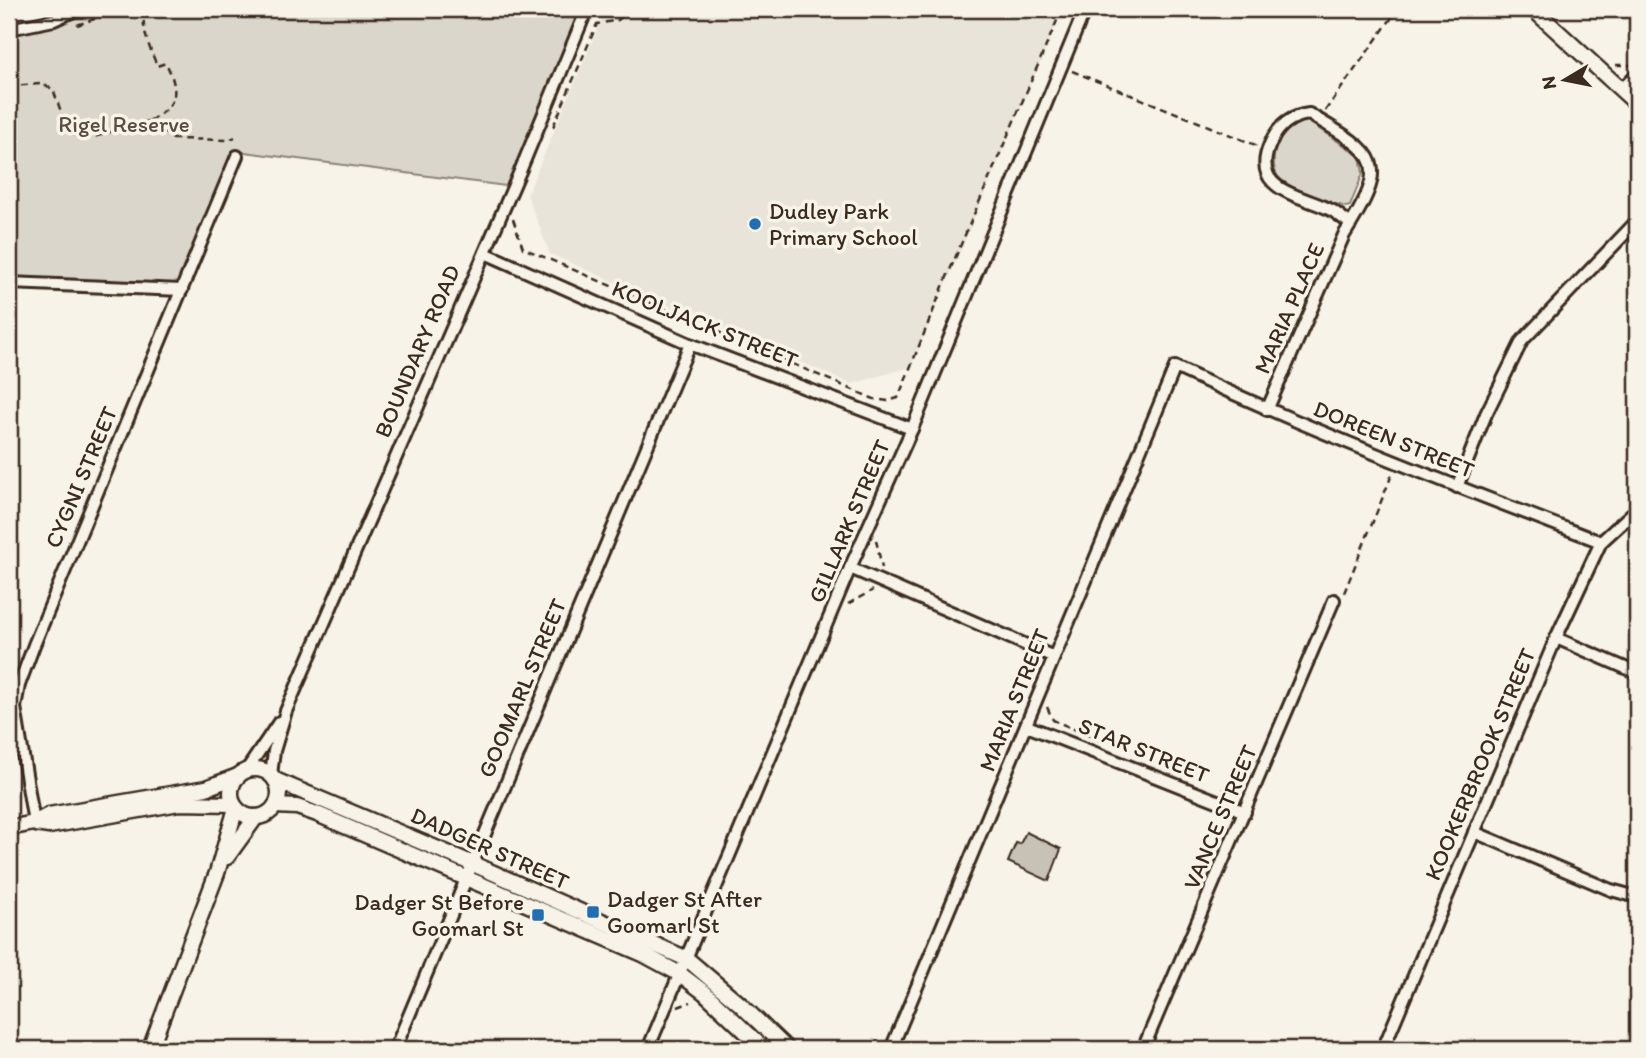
<svg xmlns="http://www.w3.org/2000/svg" width="1646" height="1058" viewBox="0 0 1646 1058" font-family="Itim,sans-serif">
	<rect width="100%" height="100%" fill="#f7f3e8"/>
	<filter id="ink" filterUnits="userSpaceOnUse"><feTurbulence type="fractalNoise" baseFrequency=".0143" numOctaves="2"/><feDisplacementMap in="SourceGraphic" scale="14" xChannelSelector="R" yChannelSelector="G"/><feConvolveMatrix kernelMatrix="1 2 1 2 8 2 1 2 1" color-interpolation-filters="sRGB"/></filter>
	<g filter="url(#ink)">
		<path fill="#e9e4d9" d="M 606,9 L 1063,9 L 911,367 L 851,384 L 550,254 L 527,195 Z"/>
		<g fill="#dbd6cb" stroke="#8b8074" stroke-width="2">
			<path d="M 78,9 L 581,9 L 513,187 L 237,151 L 182,290 L 9,277 L 9,29 Z"/>
			<path d="M 1307,121 L 1360,156 L 1363,173 L 1350,206 L 1346,207 C 1328,201 1293,192 1280,179 C 1271,170 1273,152 1278,143 C 1284,129 1293,123 1307,121 Z"/>
		</g>
		<path fill="#c8c1b6" stroke="#3b2a1e" stroke-width="2" d="M 1026,832 L 1061,849 L 1049,881 L 1008,862 L 1016,843 L 1020,844 Z"/>
		<g fill="none" stroke-linecap="round" stroke-linejoin="round">
			<g stroke="#3b2a1e" stroke-width="16">
				<g id="minor">
					<path d="M 9,29 L 54,20 L 78,9"/>
					<path d="M 1622,89 L 1637,74"/>
					<path d="M 485,253 L 690,344 L 912,429"/>
					<path d="M 9,283 L 182,290"/>
					<path d="M 1267,410 L 1344,235 C 1391,161 1379,155 1309,114 C 1291,116 1279,125 1271,142 C 1247,192 1304,195 1333,211 C 1339,215 1345,220 1351,224"/>
					<path d="M 1457,487 L 1486,414 L 1522,341 L 1637,221"/>
					<path d="M 850,568 L 1054,657"/>
					<path d="M 1556,638 L 1637,673"/>
					<path d="M 1027,726 L 1245,812"/>
					<path d="M 246,771 L 279,722"/>
					<path d="M 271,775 L 274,751 L 286,711 L 521,169 L 587,9"/>
					<path d="M 34,823 L 15,707 L 19,685 L 34,645 L 237,156"/>
					<path d="M 1474,832 L 1611,890 L 1637,897"/>
					<path d="M 395,1049 L 690,344"/>
					<path d="M 648,1049 L 850,568 L 912,429 L 1085,9"/>
					<path d="M 891,1049 L 1175,367 C 1314,432 1458,487 1601,542"/>
					<path d="M 1143,1049 L 1334,600"/>
					<path d="M 1383,1049 L 1556,638 L 1601,542 L 1637,509"/>
				</g>
			</g>
			<g stroke="#3b2a1e" stroke-width="19">
				<g id="tertiary">
					<path d="M 1533,9 L 1637,104"/>
					<circle cx="255" cy="793" r="24"/>
					<path d="M 275,780 L 471,863 L 687,959 L 740,1004 L 787,1049"/>
					<path d="M 275,806 L 297,807 L 317,814 L 643,954 L 680,974 L 705,993 L 764,1049"/>
					<path d="M 36,824 L 49,826 L 179,803 L 233,804"/>
					<path d="M 9,828 L 34,823 L 49,815 L 206,788 L 238,776"/>
					<path d="M 227,857 L 256,817"/>
					<path d="M 150,1049 L 217,873 L 236,808"/>
				</g>
			</g>
			<g stroke="#3b2a1e" stroke-width="2.5" stroke-dasharray="7 5" stroke-linecap="butt">
				<path d="M 145,9 C 140,28 150,48 157,66 L 166,63 C 180,92 178,105 149,121"/>
				<path d="M 77,25 L 103,16 L 113,9"/>
				<path d="M 1616,65 L 1630,65"/>
				<path d="M 1072,71 L 1258,146"/>
				<path d="M 9,86 L 41,84 L 53,89 L 67,129 L 82,140 C 105,135 126,125 149,121 L 173,139 L 229,140 L 235,137"/>
				<path d="M 1325,111 L 1398,9"/>
				<path d="M 553,127 L 597,24 L 618,20 L 630,9"/>
				<path d="M 513,219 L 523,248 L 874,399 L 888,401 L 898,398 L 944,284 L 1062,9"/>
				<path d="M 876,540 L 882,568"/>
				<path d="M 1344,593 L 1393,472"/>
				<path d="M 848,604 L 873,590"/>
				<path d="M 1029,660 L 1031,678 L 1033,679"/>
				<path d="M 1047,707 L 1053,720 L 1104,742"/>
				<path d="M 1223,790 L 1243,783"/>
				<path d="M 678,1007 L 691,1002"/>
			</g>
			<use href="#minor" stroke="#f7f3e8" stroke-width="10"/>
			<use href="#tertiary" stroke="#f7f3e8" stroke-width="14"/>
		</g>
	</g>
	<g fill="#1f6fb2" stroke="#f7f3e8" stroke-width="2.5">
		<circle cx="755" cy="224" r="7"/>
		<rect x="586" y="905" width="14" height="14" rx="3.5"/>
		<rect x="531" y="908" width="14" height="14" rx="3.5"/>
	</g>
	<g text-anchor="middle" stroke-width="7" stroke-linejoin="round" paint-order="stroke">
		<g font-size="23" fill="#5b4c41" stroke="#f7f3e8">
			<text x="124" y="132">Rigel Reserve</text>
		</g>
		<g font-size="23" fill="#3b2a1e" stroke="#f7f3e8" text-anchor="start">
			<text x="769" y="219">Dudley Park<tspan x="769" dy="26">Primary School</tspan></text>
			<text x="607" y="907">Dadger St After<tspan x="607" dy="26">Goomarl St</tspan></text>
			<text x="524" y="910" text-anchor="end">Dadger St Before<tspan x="524" dy="26">Goomarl St</tspan></text>
		</g>
		<g font-size="23" fill="#3b2a1e" stroke="#f7f3e8">
			<text transform="translate(1289 308) rotate(-66)" y="8">MARIA PLACE</text>
			<text transform="translate(705 324) rotate(22)" y="8">KOOLJACK STREET</text>
			<text transform="translate(417 351) rotate(-67)" y="8">BOUNDARY ROAD</text>
			<text transform="translate(1394 439) rotate(22)" y="8">DOREEN STREET</text>
			<text transform="translate(81 477) rotate(-67)" y="8">CYGNI STREET</text>
			<text transform="translate(849 521) rotate(-67)" y="8">GILLARK STREET</text>
			<text transform="translate(522 688) rotate(-67)" y="8">GOOMARL STREET</text>
			<text transform="translate(1014 700) rotate(-68)" y="8">MARIA STREET</text>
			<text transform="translate(1144 750) rotate(22)" y="8">STAR STREET</text>
			<text transform="translate(1480 764) rotate(-67)" y="8">KOOKERBROOK STREET</text>
			<text transform="translate(1220 817) rotate(-67)" y="8">VANCE STREET</text>
			<text transform="translate(490 848) rotate(24)" y="8">DADGER STREET</text>
		</g>
	</g>
	<rect width="1646" height="1058" fill="none" stroke="#f7f3e8" stroke-width="35"/>
	<rect x="18" y="18" width="1611" height="1023" fill="none" stroke="#3b2a1e" stroke-width="2.5" filter="url(#ink)"/>
	<g transform="translate(1565 80) rotate(260)" stroke="#f7f3e8" stroke-width="5" paint-order="stroke">
	<path d="M0-5L12 26L0 18L-12 26Z" fill="#3b2a1e"/>
	<text y="-10" font-size="19" font-weight="bold" text-anchor="middle" fill="#3b2a1e">N</text>
	</g>
</svg>
